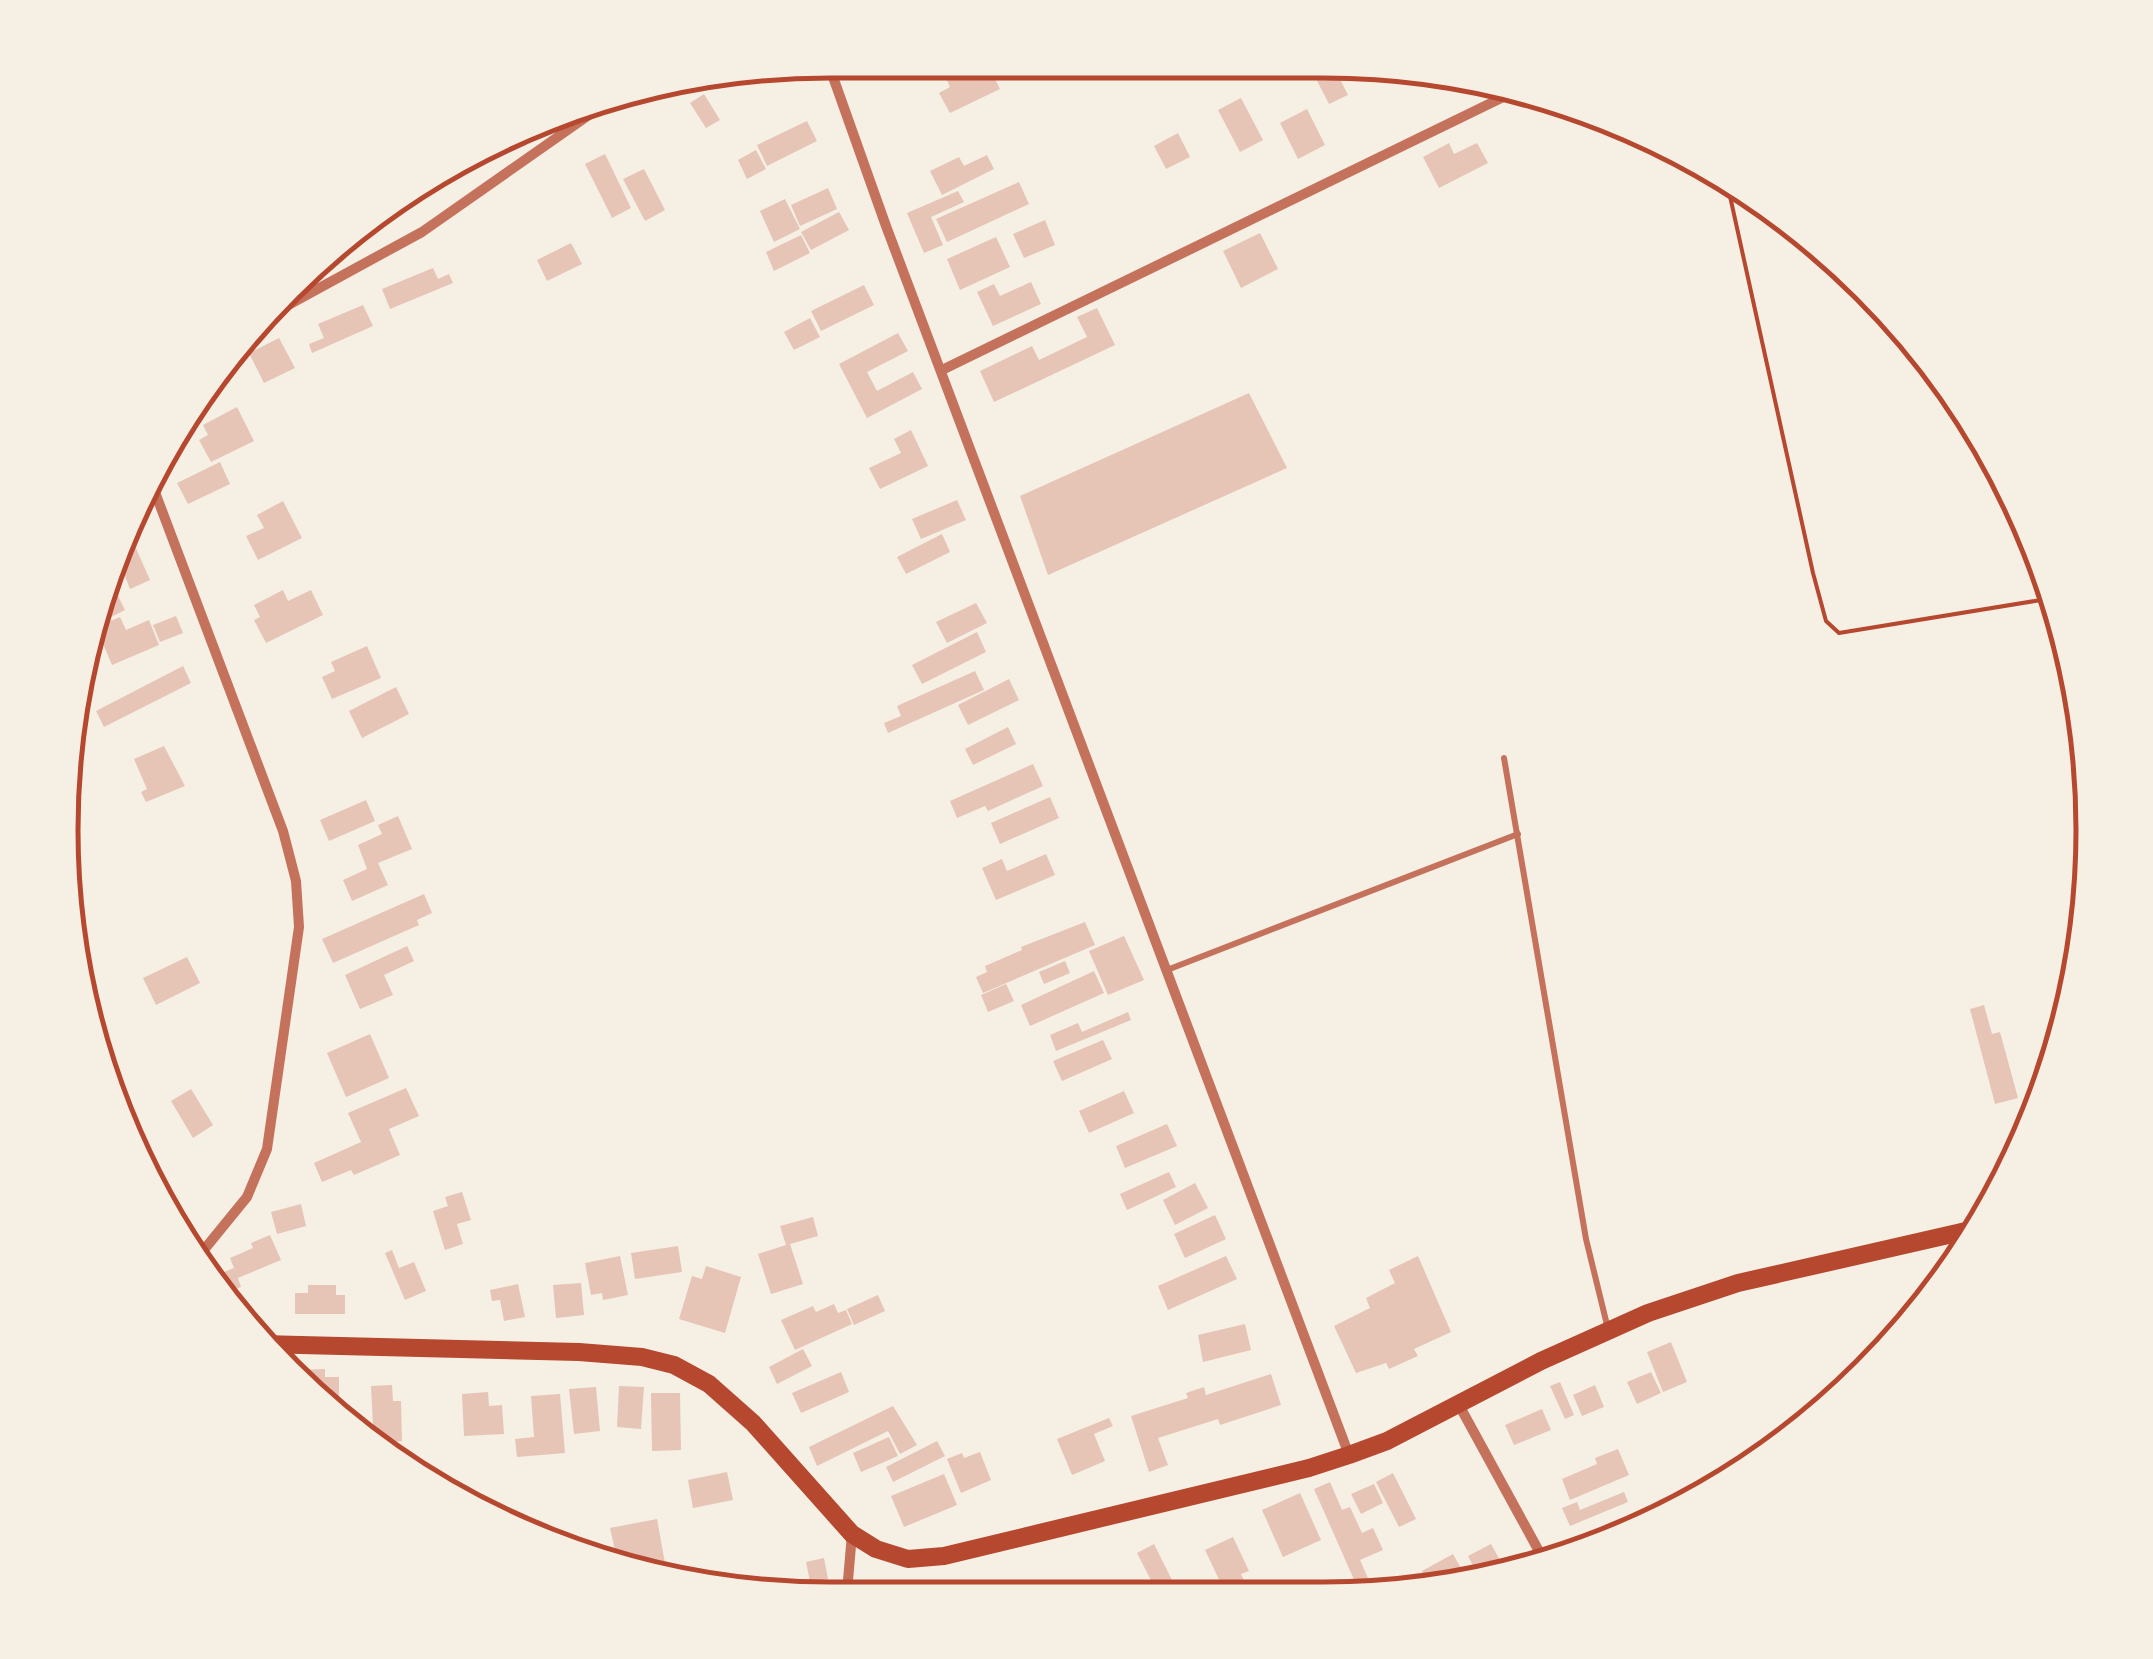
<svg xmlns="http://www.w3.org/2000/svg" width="2153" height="1659" viewBox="0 0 2153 1659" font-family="'Asap Condensed',sans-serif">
	<rect width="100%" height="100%" fill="#f6efe4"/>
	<g fill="#e6c5b7">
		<path d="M 907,60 L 943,60 L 914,75 Z"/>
		<path d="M 1307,61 L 1331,61 L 1348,95 L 1329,104 Z"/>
		<path d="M 967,68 L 973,80 L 991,71 L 1000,89 L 950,113 L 939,93 L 950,87 L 946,78 Z"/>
		<path d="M 704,94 L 720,120 L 706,128 L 690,103 Z"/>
		<path d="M 1241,98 L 1263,140 L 1240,152 L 1218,110 Z"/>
		<path d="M 1307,109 L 1325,145 L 1298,159 L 1280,123 Z"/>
		<path d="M 807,121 L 817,141 L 767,166 L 757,145 Z"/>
		<path d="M 1178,133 L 1190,157 L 1166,169 L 1154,146 Z"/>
		<path d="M 1449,143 L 1454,154 L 1477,143 L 1488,163 L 1439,188 L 1423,157 Z"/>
		<path d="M 756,150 L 766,169 L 747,179 L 738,160 Z"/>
		<path d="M 605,154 L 631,208 L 612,218 L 585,164 Z"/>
		<path d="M 987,155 L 994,169 L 942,195 L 930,171 L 959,157 L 964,166 Z"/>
		<path d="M 644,169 L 665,210 L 645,221 L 623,179 Z"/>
		<path d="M 1019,182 L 1029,204 L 947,242 L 936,219 Z"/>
		<path d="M 828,188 L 837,209 L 800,226 L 791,205 Z"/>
		<path d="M 958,191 L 964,202 L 931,217 L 943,245 L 924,253 L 907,213 Z"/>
		<path d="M 785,199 L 800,229 L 774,242 L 760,211 Z"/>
		<path d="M 839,212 L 849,230 L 811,250 L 801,232 Z"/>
		<path d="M 1045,220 L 1055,245 L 1024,258 L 1013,234 Z"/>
		<path d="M 1260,233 L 1278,269 L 1241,288 L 1223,251 Z"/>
		<path d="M 801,235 L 810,253 L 774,271 L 766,252 Z"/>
		<path d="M 996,237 L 1010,267 L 960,290 L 947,259 Z"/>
		<path d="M 571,243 L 582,264 L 547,281 L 537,260 Z"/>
		<path d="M 433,268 L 438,279 L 449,274 L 453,283 L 390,309 L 382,289 Z"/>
		<path d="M 1031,282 L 1041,304 L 993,326 L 977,292 L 994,284 L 1000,296 Z"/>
		<path d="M 864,285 L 874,305 L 821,331 L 811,311 Z"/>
		<path d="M 363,305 L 373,326 L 312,353 L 309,344 L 324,338 L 318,324 Z"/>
		<path d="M 1097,308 L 1115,345 L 994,402 L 980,371 L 1032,346 L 1039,360 L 1087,337 L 1077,317 Z"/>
		<path d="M 810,318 L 820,337 L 794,350 L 784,332 Z"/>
		<path d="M 898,333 L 908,351 L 867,372 L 877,391 L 913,372 L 922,389 L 867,418 L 839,364 Z"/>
		<path d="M 279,338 L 295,368 L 264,383 L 249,353 Z"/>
		<path d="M 1249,393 L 1287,468 L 1048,575 L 1020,496 Z"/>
		<path d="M 237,407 L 254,441 L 211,462 L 199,440 L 208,435 L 203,425 Z"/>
		<path d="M 911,430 L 928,466 L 880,489 L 869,468 L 901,453 L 894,439 Z"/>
		<path d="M 220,462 L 230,484 L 188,504 L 177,483 Z"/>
		<path d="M 957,500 L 966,520 L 921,539 L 912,519 Z"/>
		<path d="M 283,501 L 302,538 L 258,560 L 246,536 L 264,528 L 257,515 Z"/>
		<path d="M 942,534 L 950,552 L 906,574 L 897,557 Z"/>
		<path d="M 134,544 L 150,580 L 130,589 L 125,576 L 111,582 L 125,610 L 105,620 L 100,612 L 124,548 Z"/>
		<path d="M 283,590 L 288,601 L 311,590 L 323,615 L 266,643 L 254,620 L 260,617 L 254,605 Z"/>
		<path d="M 976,603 L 987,623 L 947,643 L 936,622 Z"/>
		<path d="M 176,616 L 183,633 L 160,642 L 153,625 Z"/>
		<path d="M 120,617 L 126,630 L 149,620 L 159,645 L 112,665 L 96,627 Z"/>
		<path d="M 977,632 L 986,652 L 922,684 L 912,665 Z"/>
		<path d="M 367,646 L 381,678 L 332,699 L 322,677 L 335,671 L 331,662 Z"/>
		<path d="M 183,666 L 191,683 L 104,727 L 96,711 Z"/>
		<path d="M 975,671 L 984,690 L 888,733 L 884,723 L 901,716 L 897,706 Z"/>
		<path d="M 1009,679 L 1019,700 L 968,725 L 958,705 Z"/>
		<path d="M 396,687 L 409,714 L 362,738 L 349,711 Z"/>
		<path d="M 1008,727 L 1016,744 L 973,765 L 965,749 Z"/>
		<path d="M 164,746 L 185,786 L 146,802 L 141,792 L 147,789 L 134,759 Z"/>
		<path d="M 1033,764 L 1043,786 L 988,811 L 985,806 L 957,818 L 950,801 Z"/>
		<path d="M 1050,797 L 1059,818 L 1000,844 L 991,823 Z"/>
		<path d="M 366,800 L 375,821 L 329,841 L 320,820 Z"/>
		<path d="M 398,816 L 412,849 L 378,863 L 388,885 L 352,901 L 343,880 L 367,869 L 358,845 L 382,834 L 378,825 Z"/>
		<path d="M 1046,854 L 1055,875 L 996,900 L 982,868 L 1002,859 L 1007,871 Z"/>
		<path d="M 424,894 L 432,913 L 417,920 L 419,925 L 333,963 L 322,939 Z"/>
		<path d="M 1085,922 L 1095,945 L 983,993 L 976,977 L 987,972 L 985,966 L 1022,950 L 1021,947 Z"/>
		<path d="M 1124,936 L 1144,980 L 1108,995 L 1089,951 Z"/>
		<path d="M 407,946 L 414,961 L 384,975 L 393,995 L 360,1009 L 345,975 Z"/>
		<path d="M 187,957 L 200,983 L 156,1005 L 143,978 Z"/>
		<path d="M 1065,961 L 1070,973 L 1044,984 L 1039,972 Z"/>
		<path d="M 1094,971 L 1104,993 L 1030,1026 L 1021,1005 Z"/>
		<path d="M 1006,984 L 1014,1001 L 988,1012 L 981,995 Z"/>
		<path d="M 1984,1005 L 1992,1034 L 2000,1032 L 2018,1098 L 1995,1104 L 1970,1009 Z"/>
		<path d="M 1128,1012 L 1131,1020 L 1056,1051 L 1050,1035 L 1078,1023 L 1082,1032 Z"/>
		<path d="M 370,1034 L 389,1078 L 346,1097 L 327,1053 Z"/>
		<path d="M 1103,1040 L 1112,1059 L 1062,1081 L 1053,1061 Z"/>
		<path d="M 406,1088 L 419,1116 L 389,1129 L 400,1155 L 354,1175 L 351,1170 L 322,1182 L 314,1163 L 361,1142 L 348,1113 Z"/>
		<path d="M 191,1089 L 213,1125 L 193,1138 L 171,1101 Z"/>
		<path d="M 1124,1091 L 1134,1113 L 1089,1133 L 1079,1111 Z"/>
		<path d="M 1167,1124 L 1177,1146 L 1125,1168 L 1116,1146 Z"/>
		<path d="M 1169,1172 L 1176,1187 L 1127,1210 L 1120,1194 Z"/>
		<path d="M 1195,1183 L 1208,1208 L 1175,1225 L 1163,1200 Z"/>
		<path d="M 462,1192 L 471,1220 L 457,1224 L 463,1244 L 445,1250 L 433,1211 L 448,1206 L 445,1197 Z"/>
		<path d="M 301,1204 L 306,1226 L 277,1234 L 271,1212 Z"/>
		<path d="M 1215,1215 L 1226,1239 L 1185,1258 L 1174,1234 Z"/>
		<path d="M 813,1217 L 818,1236 L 790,1244 L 803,1284 L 771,1294 L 758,1254 L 786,1245 L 780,1226 Z"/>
		<path d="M 270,1235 L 281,1260 L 238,1278 L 241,1287 L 221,1295 L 207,1279 L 234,1268 L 230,1258 L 253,1248 L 251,1243 Z"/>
		<path d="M 678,1246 L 682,1272 L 635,1279 L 631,1253 Z"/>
		<path d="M 392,1250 L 399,1268 L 414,1262 L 426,1291 L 405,1300 L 385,1253 Z"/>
		<path d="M 620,1256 L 628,1295 L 603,1300 L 602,1293 L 591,1295 L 585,1263 Z"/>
		<path d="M 1226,1256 L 1237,1279 L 1168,1310 L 1158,1286 Z"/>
		<path d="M 1418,1256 L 1451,1332 L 1414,1349 L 1418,1356 L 1389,1369 L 1386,1363 L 1356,1373 L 1334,1326 L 1370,1308 L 1366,1298 L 1395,1283 L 1389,1270 Z"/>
		<path d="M 706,1266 L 741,1277 L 725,1333 L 679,1319 L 692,1276 L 702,1279 Z"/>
		<path d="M 581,1283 L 584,1315 L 556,1318 L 553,1285 Z"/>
		<path d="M 518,1284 L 525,1317 L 504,1321 L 500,1300 L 492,1301 L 490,1290 Z"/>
		<path d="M 308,1285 L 336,1285 L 336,1295 L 345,1295 L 345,1314 L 295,1314 L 295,1293 L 308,1293 Z"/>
		<path d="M 878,1295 L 885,1311 L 854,1325 L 847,1309 Z"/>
		<path d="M 834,1304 L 838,1313 L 846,1310 L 852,1324 L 795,1350 L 781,1320 L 813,1306 L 816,1312 Z"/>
		<path d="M 1245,1324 L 1251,1350 L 1203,1362 L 1198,1335 Z"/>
		<path d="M 1671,1342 L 1687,1382 L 1663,1392 L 1647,1352 Z"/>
		<path d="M 803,1349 L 812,1366 L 777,1384 L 769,1367 Z"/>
		<path d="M 325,1369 L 325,1377 L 339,1377 L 339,1401 L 320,1402 L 299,1384 L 298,1370 Z"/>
		<path d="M 841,1372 L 849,1392 L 801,1413 L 792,1393 Z"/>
		<path d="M 1651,1372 L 1661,1393 L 1637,1404 L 1627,1382 Z"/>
		<path d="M 1271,1374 L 1281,1405 L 1220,1425 L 1218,1419 L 1158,1438 L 1168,1465 L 1149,1472 L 1131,1416 L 1188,1398 L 1186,1393 L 1204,1387 L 1206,1395 Z"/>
		<path d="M 1560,1382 L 1574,1415 L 1565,1419 L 1550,1386 Z"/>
		<path d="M 392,1385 L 393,1401 L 401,1401 L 402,1441 L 394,1442 L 395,1463 L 374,1446 L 371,1386 Z"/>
		<path d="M 1595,1385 L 1604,1407 L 1582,1416 L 1573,1395 Z"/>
		<path d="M 619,1386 L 644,1387 L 641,1429 L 617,1427 Z"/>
		<path d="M 596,1387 L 600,1431 L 574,1434 L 569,1389 Z"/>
		<path d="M 488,1392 L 489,1406 L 502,1405 L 504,1434 L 464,1436 L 462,1394 Z"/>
		<path d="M 651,1393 L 680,1393 L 681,1450 L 652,1451 Z"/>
		<path d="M 560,1394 L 565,1453 L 517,1457 L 515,1439 L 534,1437 L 531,1396 Z"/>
		<path d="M 893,1406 L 917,1445 L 900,1454 L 888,1431 L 817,1466 L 809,1447 Z"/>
		<path d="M 1542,1409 L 1551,1430 L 1514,1445 L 1505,1425 Z"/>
		<path d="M 1109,1418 L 1113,1426 L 1094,1434 L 1105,1461 L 1072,1475 L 1057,1439 Z"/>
		<path d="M 889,1437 L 898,1456 L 861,1472 L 853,1453 Z"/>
		<path d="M 937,1441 L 945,1456 L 893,1482 L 886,1467 Z"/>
		<path d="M 1618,1449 L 1629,1475 L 1570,1500 L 1562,1479 L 1597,1464 L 1595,1458 Z"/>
		<path d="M 980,1452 L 991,1480 L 961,1493 L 947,1459 L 962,1453 L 964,1458 Z"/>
		<path d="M 727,1472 L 733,1500 L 693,1508 L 688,1480 Z"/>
		<path d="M 1393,1473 L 1416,1519 L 1399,1527 L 1376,1482 Z"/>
		<path d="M 944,1474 L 957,1505 L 904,1527 L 891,1496 Z"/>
		<path d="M 1330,1482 L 1342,1510 L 1350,1507 L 1362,1533 L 1373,1528 L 1383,1550 L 1360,1560 L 1371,1585 L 1359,1591 L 1314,1489 Z"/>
		<path d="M 1374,1484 L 1383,1503 L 1361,1514 L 1351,1494 Z"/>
		<path d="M 1624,1492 L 1628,1502 L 1570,1526 L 1562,1508 L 1577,1502 L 1580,1510 Z"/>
		<path d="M 1300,1493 L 1321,1540 L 1283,1557 L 1262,1510 Z"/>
		<path d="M 657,1519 L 665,1563 L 659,1564 L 661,1574 L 618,1563 L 610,1528 Z"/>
		<path d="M 1233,1537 L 1249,1571 L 1241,1574 L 1249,1592 L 1225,1592 L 1205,1550 Z"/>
		<path d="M 1154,1544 L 1177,1590 L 1173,1592 L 1157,1592 L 1137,1553 Z"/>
		<path d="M 1491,1544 L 1507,1573 L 1480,1579 L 1468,1556 Z"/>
		<path d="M 1453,1554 L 1467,1579 L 1433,1590 L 1422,1571 Z"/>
		<path d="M 824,1558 L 828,1579 L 810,1582 L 806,1562 Z"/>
	</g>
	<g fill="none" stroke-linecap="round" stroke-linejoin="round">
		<path stroke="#b5482f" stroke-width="4" d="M 1726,178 L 1813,573 L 1826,621 L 1839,633 L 2053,598"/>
		<g stroke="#c5725c" stroke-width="6">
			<path d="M 1504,758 L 1586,1239 L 1608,1329"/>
			<path d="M 1167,970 L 1518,834"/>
		</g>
		<g stroke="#c5725c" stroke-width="10">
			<path d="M 827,60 L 886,226 L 1349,1455"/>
			<path d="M 257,322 L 422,232 L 629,87"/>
			<path d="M 942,370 L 1524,87"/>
			<path d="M 150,479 L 283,831 L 296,881 L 299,927 L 267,1149 L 247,1197 L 194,1262"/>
			<path d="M 1459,1405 L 1546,1564"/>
			<path d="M 847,1592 L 852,1534"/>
		</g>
		<path stroke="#b5482f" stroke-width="18" d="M 261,1344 L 579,1352 L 642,1357 L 674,1365 L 709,1384 L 753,1423 L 852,1534 L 876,1549 L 908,1559 L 944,1556 L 1309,1468 L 1349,1455 L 1387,1441 L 1541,1361 L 1648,1313 L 1738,1283 L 1979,1228"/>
	</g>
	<path d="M0 0H2153V1659H0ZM830 78H1324A752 752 0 0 1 2076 830V830A752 752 0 0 1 1324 1582H830A752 752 0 0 1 78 830V830A752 752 0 0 1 830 78Z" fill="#f6efe4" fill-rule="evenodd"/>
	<path fill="none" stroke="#b5482f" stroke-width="5" d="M830 78H1324A752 752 0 0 1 2076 830V830A752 752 0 0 1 1324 1582H830A752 752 0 0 1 78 830V830A752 752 0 0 1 830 78Z"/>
</svg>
